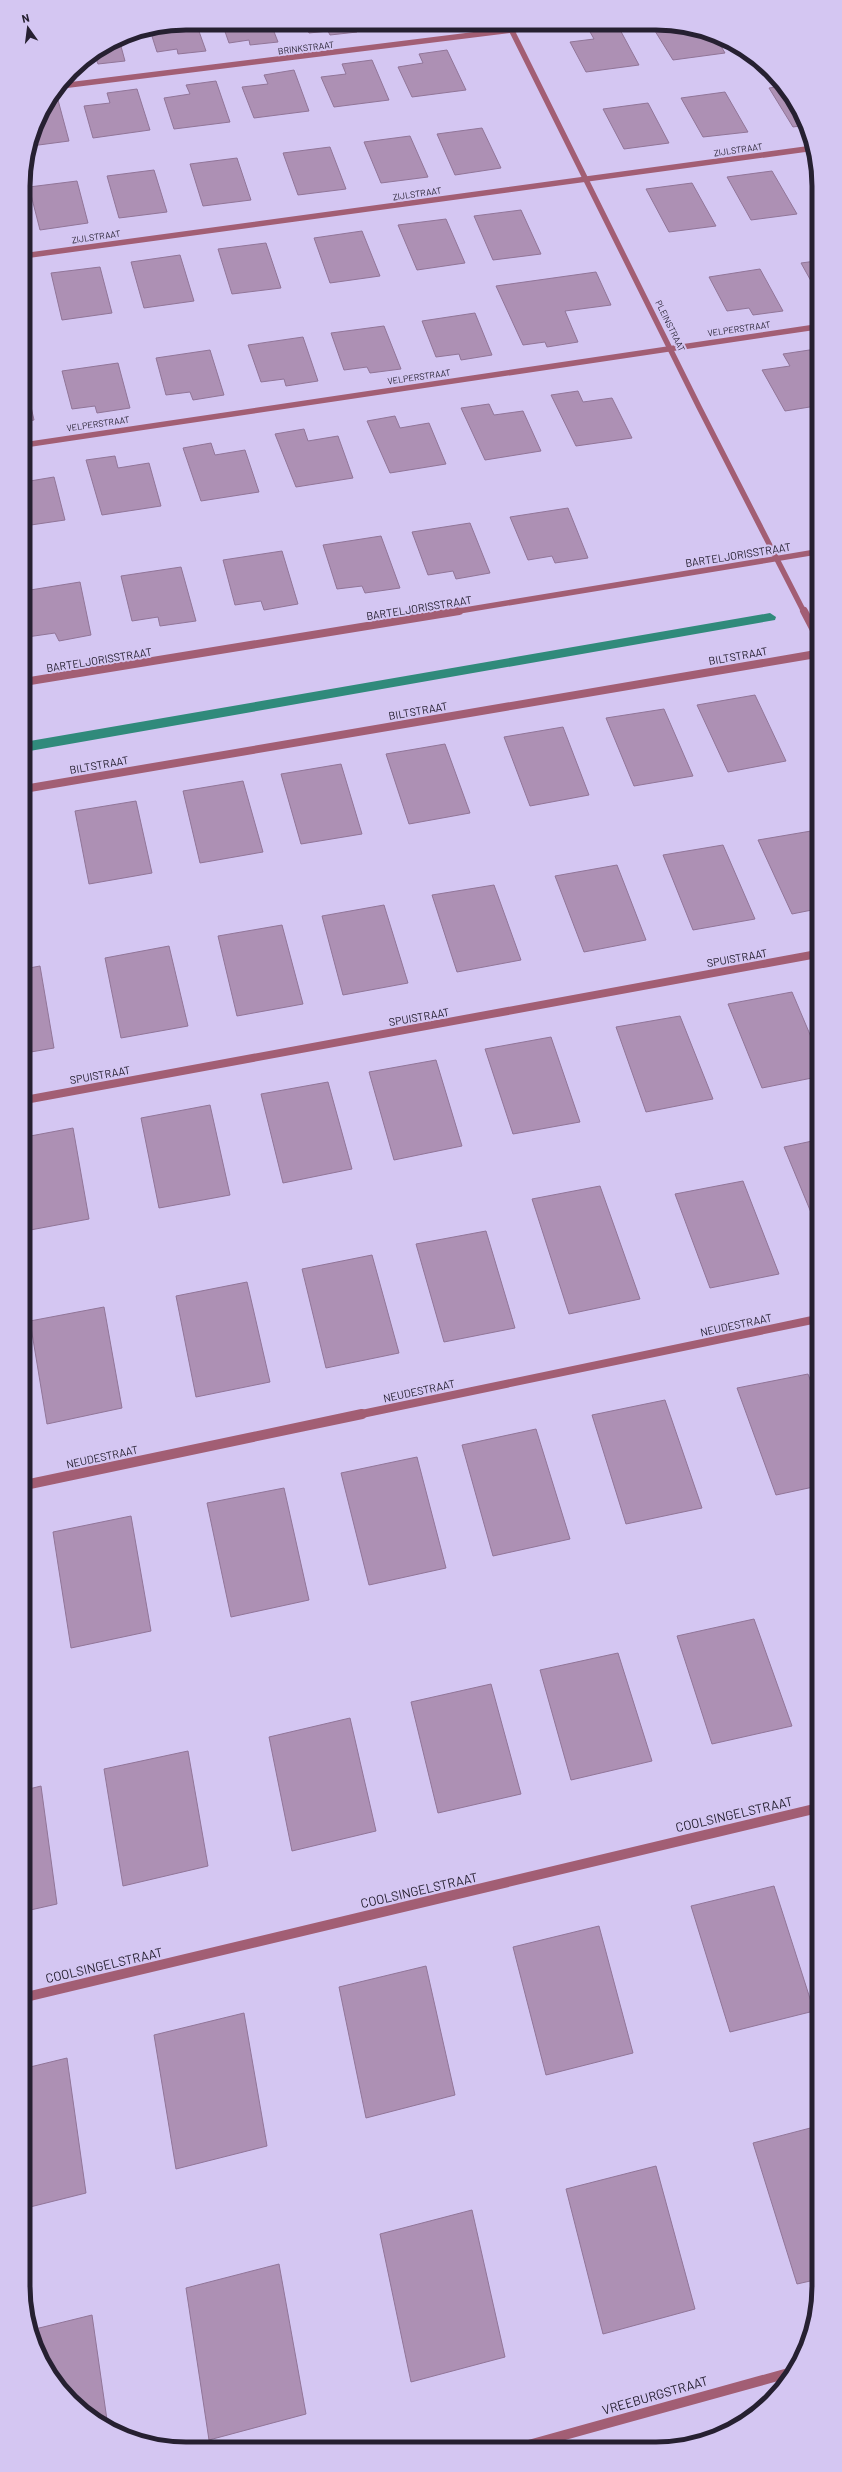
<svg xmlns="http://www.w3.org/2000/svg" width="842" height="2472" viewBox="0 0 842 2472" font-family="Barlow,sans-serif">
	<rect width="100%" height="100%" fill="#d4c6f2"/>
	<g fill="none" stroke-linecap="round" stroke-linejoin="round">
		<path fill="#308a7b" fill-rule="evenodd" d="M 770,613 L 776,617 L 775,620 L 24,752 L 24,742 Z"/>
	</g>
	<g fill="#ad90b4" stroke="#917598">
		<path d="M 186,23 L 196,23 L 206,51 L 178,54 L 177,49 L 157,52 L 150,30 Z"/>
		<path d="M 222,23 L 271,24 L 278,42 L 250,45 L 249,40 L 229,43 Z"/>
		<path d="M 305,24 L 353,24 L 357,32 L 330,35 L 328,31 L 309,33 Z"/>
		<path d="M 618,26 L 639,65 L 586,72 L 570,42 L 594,39 L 589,30 Z"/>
		<path d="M 679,26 L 688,26 L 715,36 L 725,53 L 673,60 L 655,31 L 680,28 Z"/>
		<path d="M 119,39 L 125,61 L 98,64 L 96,59 L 84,60 Z"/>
		<path d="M 447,50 L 466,90 L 412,97 L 398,67 L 423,63 L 419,54 Z"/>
		<path d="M 372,60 L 389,100 L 334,107 L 321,77 L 346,74 L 342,64 Z"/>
		<path d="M 294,70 L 309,111 L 254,118 L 242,87 L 268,84 L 264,75 Z"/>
		<path d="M 216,81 L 230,122 L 174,129 L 164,98 L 190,94 L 186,85 Z"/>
		<path d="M 782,86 L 802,114 L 806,125 L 793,127 L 769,88 Z"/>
		<path d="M 137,89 L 150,130 L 93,138 L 84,106 L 110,103 L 107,93 Z"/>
		<path d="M 725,92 L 748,132 L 703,137 L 681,98 Z"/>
		<path d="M 58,100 L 69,141 L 31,146 L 40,114 L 50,101 Z"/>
		<path d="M 648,103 L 669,143 L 624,149 L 603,109 Z"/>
		<path d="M 482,128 L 501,168 L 455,175 L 437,134 Z"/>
		<path d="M 410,136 L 428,177 L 381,183 L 364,142 Z"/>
		<path d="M 330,147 L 346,189 L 298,195 L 283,153 Z"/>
		<path d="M 237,158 L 251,200 L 203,206 L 190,164 Z"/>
		<path d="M 154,170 L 167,212 L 119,218 L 107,176 Z"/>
		<path d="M 772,171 L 797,214 L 751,220 L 727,177 Z"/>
		<path d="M 77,181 L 88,223 L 40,230 L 29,187 Z"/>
		<path d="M 692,183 L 716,226 L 669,232 L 646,189 Z"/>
		<path d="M 521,210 L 541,254 L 493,260 L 474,216 Z"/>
		<path d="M 446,219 L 465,263 L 417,270 L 398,225 Z"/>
		<path d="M 362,231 L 380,276 L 330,283 L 314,238 Z"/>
		<path d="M 266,243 L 281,288 L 232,294 L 218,249 Z"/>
		<path d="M 180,255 L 194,301 L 144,308 L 131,262 Z"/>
		<path d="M 816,261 L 816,290 L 801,263 Z"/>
		<path d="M 100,267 L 112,313 L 62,320 L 51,273 Z"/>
		<path d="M 760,269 L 783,311 L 753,315 L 749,308 L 727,311 L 709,277 Z"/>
		<path d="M 596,272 L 611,305 L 565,311 L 578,342 L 547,347 L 545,342 L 523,345 L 496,286 Z"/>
		<path d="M 475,313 L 492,355 L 461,360 L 459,354 L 436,357 L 422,321 Z"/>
		<path d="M 384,326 L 401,369 L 370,373 L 367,367 L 344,370 L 331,333 Z"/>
		<path d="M 303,337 L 318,381 L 286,386 L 284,379 L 261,382 L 248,345 Z"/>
		<path d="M 816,349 L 816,406 L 785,411 L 762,370 L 790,366 L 783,354 Z"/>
		<path d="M 210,350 L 224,395 L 193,400 L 190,392 L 166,395 L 156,358 Z"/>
		<path d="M 118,363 L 130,408 L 97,413 L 95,406 L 72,409 L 62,371 Z"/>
		<path d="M 24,376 L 34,420 L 24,422 Z"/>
		<path d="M 578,391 L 583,402 L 612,398 L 632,438 L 576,446 L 551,395 Z"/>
		<path d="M 489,404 L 494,415 L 523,411 L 541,451 L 485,460 L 461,408 Z"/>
		<path d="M 395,416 L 400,428 L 429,423 L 446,464 L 390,473 L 367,421 Z"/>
		<path d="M 304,429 L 308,441 L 338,436 L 353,478 L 296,487 L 275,434 Z"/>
		<path d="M 211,443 L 215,455 L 245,450 L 259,492 L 201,501 L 183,448 Z"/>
		<path d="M 115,456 L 118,468 L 149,463 L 161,506 L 102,515 L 86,460 Z"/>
		<path d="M 54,477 L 65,520 L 24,526 L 24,482 Z"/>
		<path d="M 568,508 L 588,558 L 555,563 L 552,556 L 528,560 L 510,517 Z"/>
		<path d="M 470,523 L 490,573 L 456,579 L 453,571 L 428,575 L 412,532 Z"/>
		<path d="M 381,536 L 400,588 L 365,593 L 362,586 L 337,589 L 323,545 Z"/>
		<path d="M 282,551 L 298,604 L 264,610 L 261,601 L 235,605 L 223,560 Z"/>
		<path d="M 181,567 L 196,621 L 160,626 L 158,617 L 132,621 L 121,576 Z"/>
		<path d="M 80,582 L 91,635 L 59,641 L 55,633 L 27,637 L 24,619 L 24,591 Z"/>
		<path d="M 755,695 L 786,761 L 728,772 L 697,705 Z"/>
		<path d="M 664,709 L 693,776 L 634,786 L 606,718 Z"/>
		<path d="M 563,727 L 589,795 L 530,806 L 504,737 Z"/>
		<path d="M 445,744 L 470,813 L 409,824 L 386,754 Z"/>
		<path d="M 341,764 L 362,834 L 301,844 L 281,774 Z"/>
		<path d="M 243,781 L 263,852 L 200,863 L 183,791 Z"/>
		<path d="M 136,801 L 152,873 L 89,884 L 75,811 Z"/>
		<path d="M 817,830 L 817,909 L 792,914 L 758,840 Z"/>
		<path d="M 723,845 L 755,919 L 693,930 L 663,855 Z"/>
		<path d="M 617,865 L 646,940 L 584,952 L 555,876 Z"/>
		<path d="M 494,885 L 521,960 L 457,972 L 432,895 Z"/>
		<path d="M 384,905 L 408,983 L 343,995 L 322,916 Z"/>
		<path d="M 282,925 L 303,1004 L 237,1016 L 218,936 Z"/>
		<path d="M 169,946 L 188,1026 L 121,1038 L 105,958 Z"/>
		<path d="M 40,966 L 54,1048 L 25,1053 L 24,969 Z"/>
		<path d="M 792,992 L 817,1051 L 817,1077 L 762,1088 L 728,1004 Z"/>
		<path d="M 680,1016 L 713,1099 L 646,1112 L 616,1027 Z"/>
		<path d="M 551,1037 L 580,1122 L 513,1134 L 485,1049 Z"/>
		<path d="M 436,1060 L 462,1146 L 394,1160 L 369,1072 Z"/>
		<path d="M 328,1082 L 352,1169 L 283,1183 L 261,1094 Z"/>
		<path d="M 210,1105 L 230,1195 L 159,1208 L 141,1118 Z"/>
		<path d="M 73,1128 L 89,1219 L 25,1231 L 25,1137 Z"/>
		<path d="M 817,1140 L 817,1227 L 784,1147 Z"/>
		<path d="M 743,1181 L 779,1274 L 710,1288 L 675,1194 Z"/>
		<path d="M 600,1186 L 640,1299 L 569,1314 L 532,1199 Z"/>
		<path d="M 486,1231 L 515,1328 L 444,1342 L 416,1244 Z"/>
		<path d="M 372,1255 L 399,1353 L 326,1368 L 302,1269 Z"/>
		<path d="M 247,1282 L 270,1382 L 196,1397 L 176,1296 Z"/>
		<path d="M 104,1307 L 122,1408 L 47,1424 L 30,1321 Z"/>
		<path d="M 808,1374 L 817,1397 L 818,1486 L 776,1495 L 737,1388 Z"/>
		<path d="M 665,1400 L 702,1508 L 626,1524 L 592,1415 Z"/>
		<path d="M 536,1429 L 570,1539 L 493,1556 L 462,1445 Z"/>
		<path d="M 417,1457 L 446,1568 L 369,1585 L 341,1473 Z"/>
		<path d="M 284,1488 L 309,1600 L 231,1617 L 207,1503 Z"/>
		<path d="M 131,1516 L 151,1631 L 71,1648 L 53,1532 Z"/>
		<path d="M 754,1619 L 792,1726 L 712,1744 L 677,1636 Z"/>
		<path d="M 618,1653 L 652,1761 L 571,1780 L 540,1670 Z"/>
		<path d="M 491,1684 L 521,1794 L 438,1813 L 411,1702 Z"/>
		<path d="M 350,1718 L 376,1831 L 292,1851 L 269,1737 Z"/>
		<path d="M 188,1751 L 208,1866 L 123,1886 L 104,1769 Z"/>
		<path d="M 41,1786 L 57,1904 L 26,1911 L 25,1790 Z"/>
		<path d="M 774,1886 L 814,2011 L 730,2032 L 691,1906 Z"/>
		<path d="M 599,1926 L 633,2053 L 546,2075 L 513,1947 Z"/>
		<path d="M 426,1966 L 455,2095 L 366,2118 L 339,1987 Z"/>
		<path d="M 244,2013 L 267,2146 L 176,2169 L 154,2035 Z"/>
		<path d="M 67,2058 L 86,2193 L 26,2208 L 26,2068 Z"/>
		<path d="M 818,2126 L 819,2279 L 797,2284 L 753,2143 Z"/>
		<path d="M 656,2166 L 695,2309 L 603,2334 L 566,2189 Z"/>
		<path d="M 472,2210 L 505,2357 L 411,2382 L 380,2234 Z"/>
		<path d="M 279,2264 L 306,2414 L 209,2440 L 186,2288 Z"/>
		<path d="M 92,2315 L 108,2427 L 71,2401 L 45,2367 L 31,2330 Z"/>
	</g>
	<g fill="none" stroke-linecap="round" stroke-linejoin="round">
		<g stroke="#a25e74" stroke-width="5.5">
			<path d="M 509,25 L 699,407 L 804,612"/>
			<path d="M 61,86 L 553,25"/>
			<path d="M 23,256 L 814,148"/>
			<path d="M 24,445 L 816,327"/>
			<path d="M 453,612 L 816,552"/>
		</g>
		<g stroke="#a25e74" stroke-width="8">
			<path d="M 804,611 L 816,634"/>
			<path d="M 24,682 L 459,611"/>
			<path d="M 24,789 L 816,654"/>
			<path d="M 25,1100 L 817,954"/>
			<path d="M 357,1415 L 817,1319"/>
		</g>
		<g stroke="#a25e74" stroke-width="10">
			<path d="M 25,1485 L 362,1414"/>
			<path d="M 26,1997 L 818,1808"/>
			<path d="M 525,2446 L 792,2372"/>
		</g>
	</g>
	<g text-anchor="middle" stroke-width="4" stroke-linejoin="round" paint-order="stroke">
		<g font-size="9" fill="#262031" stroke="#d4c6f2">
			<text transform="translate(306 48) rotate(-7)" y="3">BRINKSTRAAT</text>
			<text transform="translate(738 150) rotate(-8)" y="3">ZIJLSTRAAT</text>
			<text transform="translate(417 194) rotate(-8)" y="3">ZIJLSTRAAT</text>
			<text transform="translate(96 237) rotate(-8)" y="3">ZIJLSTRAAT</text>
			<text transform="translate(670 326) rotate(64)" y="3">PLEINSTRAAT</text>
			<text transform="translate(739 329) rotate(-8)" y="3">VELPERSTRAAT</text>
			<text transform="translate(419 377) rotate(-8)" y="3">VELPERSTRAAT</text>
			<text transform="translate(98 424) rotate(-8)" y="3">VELPERSTRAAT</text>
		</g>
		<g font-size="11" fill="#262031" stroke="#d4c6f2">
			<text transform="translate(738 555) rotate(-9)" y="4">BARTELJORISSTRAAT</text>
			<text transform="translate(419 608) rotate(-9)" y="4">BARTELJORISSTRAAT</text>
			<text transform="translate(738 656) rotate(-10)" y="4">BILTSTRAAT</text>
			<text transform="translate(99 660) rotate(-9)" y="4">BARTELJORISSTRAAT</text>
			<text transform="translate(418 711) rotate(-10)" y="4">BILTSTRAAT</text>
			<text transform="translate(99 765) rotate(-10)" y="4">BILTSTRAAT</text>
			<text transform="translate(737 958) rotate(-10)" y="4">SPUISTRAAT</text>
			<text transform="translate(419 1017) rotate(-10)" y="4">SPUISTRAAT</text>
			<text transform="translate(100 1075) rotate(-10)" y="4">SPUISTRAAT</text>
			<text transform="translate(736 1325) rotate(-12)" y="4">NEUDESTRAAT</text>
			<text transform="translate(419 1391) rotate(-12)" y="4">NEUDESTRAAT</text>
			<text transform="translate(102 1457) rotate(-12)" y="4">NEUDESTRAAT</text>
		</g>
		<g font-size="13" fill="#262031" stroke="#d4c6f2">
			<text transform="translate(734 1814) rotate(-13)" y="5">COOLSINGELSTRAAT</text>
			<text transform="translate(419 1890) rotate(-13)" y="5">COOLSINGELSTRAAT</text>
			<text transform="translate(104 1965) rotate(-13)" y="5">COOLSINGELSTRAAT</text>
			<text transform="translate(655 2395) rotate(-16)" y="5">VREEBURGSTRAAT</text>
		</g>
	</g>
	<path d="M0 0H842V2472H0ZM186 30H656A156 156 0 0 1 812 186V2286A156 156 0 0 1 656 2442H186A156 156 0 0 1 30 2286V186A156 156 0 0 1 186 30Z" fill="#d4c6f2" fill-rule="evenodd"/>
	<path fill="none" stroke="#262031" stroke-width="5" d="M186 30H656A156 156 0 0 1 812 186V2286A156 156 0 0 1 656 2442H186A156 156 0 0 1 30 2286V186A156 156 0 0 1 186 30Z"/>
	<g transform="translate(28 28) rotate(346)" stroke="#d4c6f2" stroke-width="3" paint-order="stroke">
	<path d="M0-3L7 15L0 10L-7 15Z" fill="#262031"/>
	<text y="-6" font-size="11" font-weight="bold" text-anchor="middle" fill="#262031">N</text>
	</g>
</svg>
